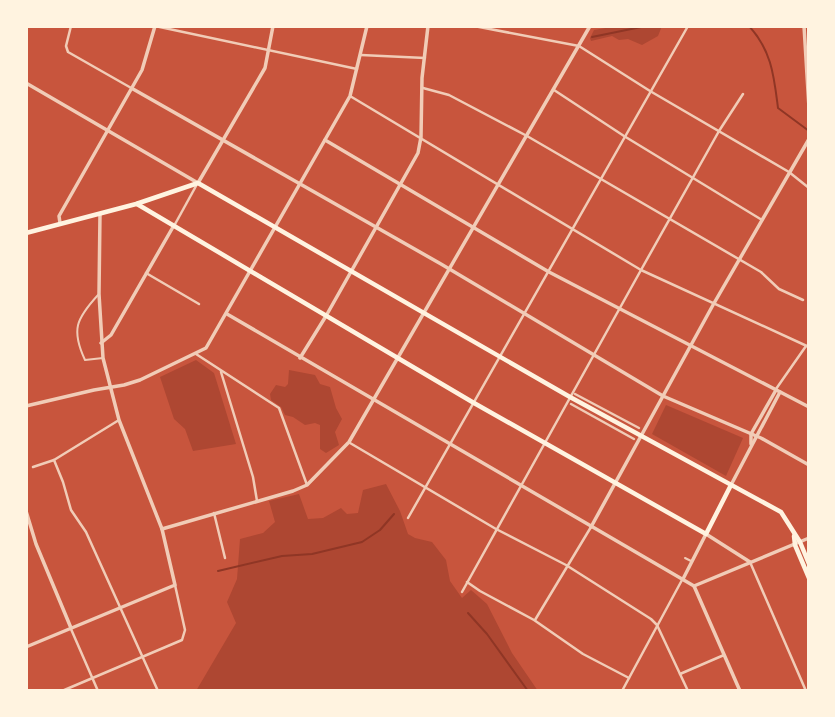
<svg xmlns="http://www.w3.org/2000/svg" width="835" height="717" viewBox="0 0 835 717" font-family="'IBM Plex Serif',serif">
	<rect width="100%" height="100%" fill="#c8553d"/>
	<g fill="#ae4732">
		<path d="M 617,26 L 662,26 L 658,36 L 642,45 L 628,39 L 619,40 L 612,36 L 591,41 L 590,38 L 594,30 Z"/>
		<path d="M 196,360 L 214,373 L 236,444 L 193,451 L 185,429 L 174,419 L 160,377 Z"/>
		<path d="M 289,370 L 315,375 L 320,384 L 330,387 L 336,408 L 342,419 L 335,432 L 339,445 L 326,453 L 320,449 L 320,425 L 315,423 L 305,425 L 293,417 L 285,415 L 281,407 L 271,400 L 270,394 L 276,385 L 285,387 L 288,384 Z"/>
		<path d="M 666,405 L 743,438 L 726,476 L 652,434 Z"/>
		<path d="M 386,484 L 400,511 L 408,534 L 415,538 L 432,542 L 446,560 L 450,581 L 462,598 L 471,590 L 487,604 L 512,653 L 538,691 L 196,691 L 236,623 L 227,602 L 237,579 L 240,539 L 263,533 L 275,522 L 269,501 L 299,494 L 308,519 L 323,518 L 341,508 L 347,514 L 358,513 L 363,490 Z"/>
	</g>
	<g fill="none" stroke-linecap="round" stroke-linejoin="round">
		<g stroke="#8f3625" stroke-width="2">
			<path d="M 749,26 C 772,51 774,77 778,108 L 809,131"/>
			<path d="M 592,37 L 646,26"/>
			<path d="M 218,571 L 282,556 L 312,554 L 362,542 L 380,530 L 394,514"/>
			<path d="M 468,613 L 487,634 L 528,691"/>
		</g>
		<g stroke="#f1ccb7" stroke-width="2">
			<path d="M 98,295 C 76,319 71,330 85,360 L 103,358"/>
			<path d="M 685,558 L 691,561"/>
		</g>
		<g stroke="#f1ccb7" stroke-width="2.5">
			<path d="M 174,226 L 196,186"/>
			<path d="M 575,394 L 639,428"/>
			<path d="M 571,404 L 634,439"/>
		</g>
		<g stroke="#f1ccb7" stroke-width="2.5">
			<path d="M 71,26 L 66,46 L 68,52 L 133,89"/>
			<path d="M 155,26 L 357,69"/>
			<path d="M 474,26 L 579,46 L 650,91 L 789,172 L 809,188"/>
			<path d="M 361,55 L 425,58"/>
			<path d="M 423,88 L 449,95 L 527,136 L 761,272 L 779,289 L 803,300"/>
			<path d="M 554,90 L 624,136 L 762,220"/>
			<path d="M 350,96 L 641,270 L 809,347"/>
			<path d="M 146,273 L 199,304"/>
			<path d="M 196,354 L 279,408 L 307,485"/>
			<path d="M 221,372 L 253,477 L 257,501"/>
			<path d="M 776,389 L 806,346"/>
			<path d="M 350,443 L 496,529 L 566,565 L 651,619 L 657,625 L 688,691"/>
			<path d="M 54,460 L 63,482 L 71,510 L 86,532 L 158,691"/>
			<path d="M 33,467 L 54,460 L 119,420"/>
			<path d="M 214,513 L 225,558"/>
			<path d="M 408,518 L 688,26"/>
			<path d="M 750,562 L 806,691"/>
			<path d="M 467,582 L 480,591 L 534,620 L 583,654 L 629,678"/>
			<path d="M 462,592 L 641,270 L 719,131 L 743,94"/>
			<path d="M 535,620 L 591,527"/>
			<path d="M 71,629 L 98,691"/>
			<path d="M 680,674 L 724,655"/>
			<path d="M 62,691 L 182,640 L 185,630 L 175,585"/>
			<path d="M 622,691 L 682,580"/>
		</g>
		<g stroke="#f1ccb7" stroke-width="3.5">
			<path d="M 804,26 L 809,108"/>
			<path d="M 26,83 L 198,183 L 265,68 L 273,26"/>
			<path d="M 133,89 L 441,264 L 663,396 L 761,438 L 809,465"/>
			<path d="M 325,140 L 549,272 L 809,407"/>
			<path d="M 60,223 L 59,216 L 142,70 L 155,26"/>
			<path d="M 227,314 L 694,586 L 740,691"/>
			<path d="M 101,343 L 111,335 L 173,227"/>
			<path d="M 300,358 L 326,316 L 418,153 L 421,137 L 422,78 L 428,26"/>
			<path d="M 26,406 L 94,390 L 124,385 L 140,380 L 206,348 L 350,96 L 367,26"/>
			<path d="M 751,444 L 751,434 L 776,390"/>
			<path d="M 731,485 L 780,392"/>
			<path d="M 26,511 L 36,544 L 71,628"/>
			<path d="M 591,527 L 713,305 L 809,139"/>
			<path d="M 162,529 L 293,491 L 307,485 L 349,442 L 590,26"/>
			<path d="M 683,579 L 706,534 L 750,562"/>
			<path d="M 694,586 L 809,538"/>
			<path d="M 26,647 L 175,585 L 162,529 L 119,420 L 103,358 L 99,294 L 100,214"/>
		</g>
		<g stroke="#fff3e0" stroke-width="4.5">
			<path d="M 137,204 L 474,403 L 706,534 L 731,485"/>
			<path d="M 26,233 L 136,204 L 198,183 L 570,397 L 781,512 L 800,542 L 809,564"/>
			<path d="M 794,536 L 795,545 L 809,578"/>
		</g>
	</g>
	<rect width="835" height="717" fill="none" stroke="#fff3e0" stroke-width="56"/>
</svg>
